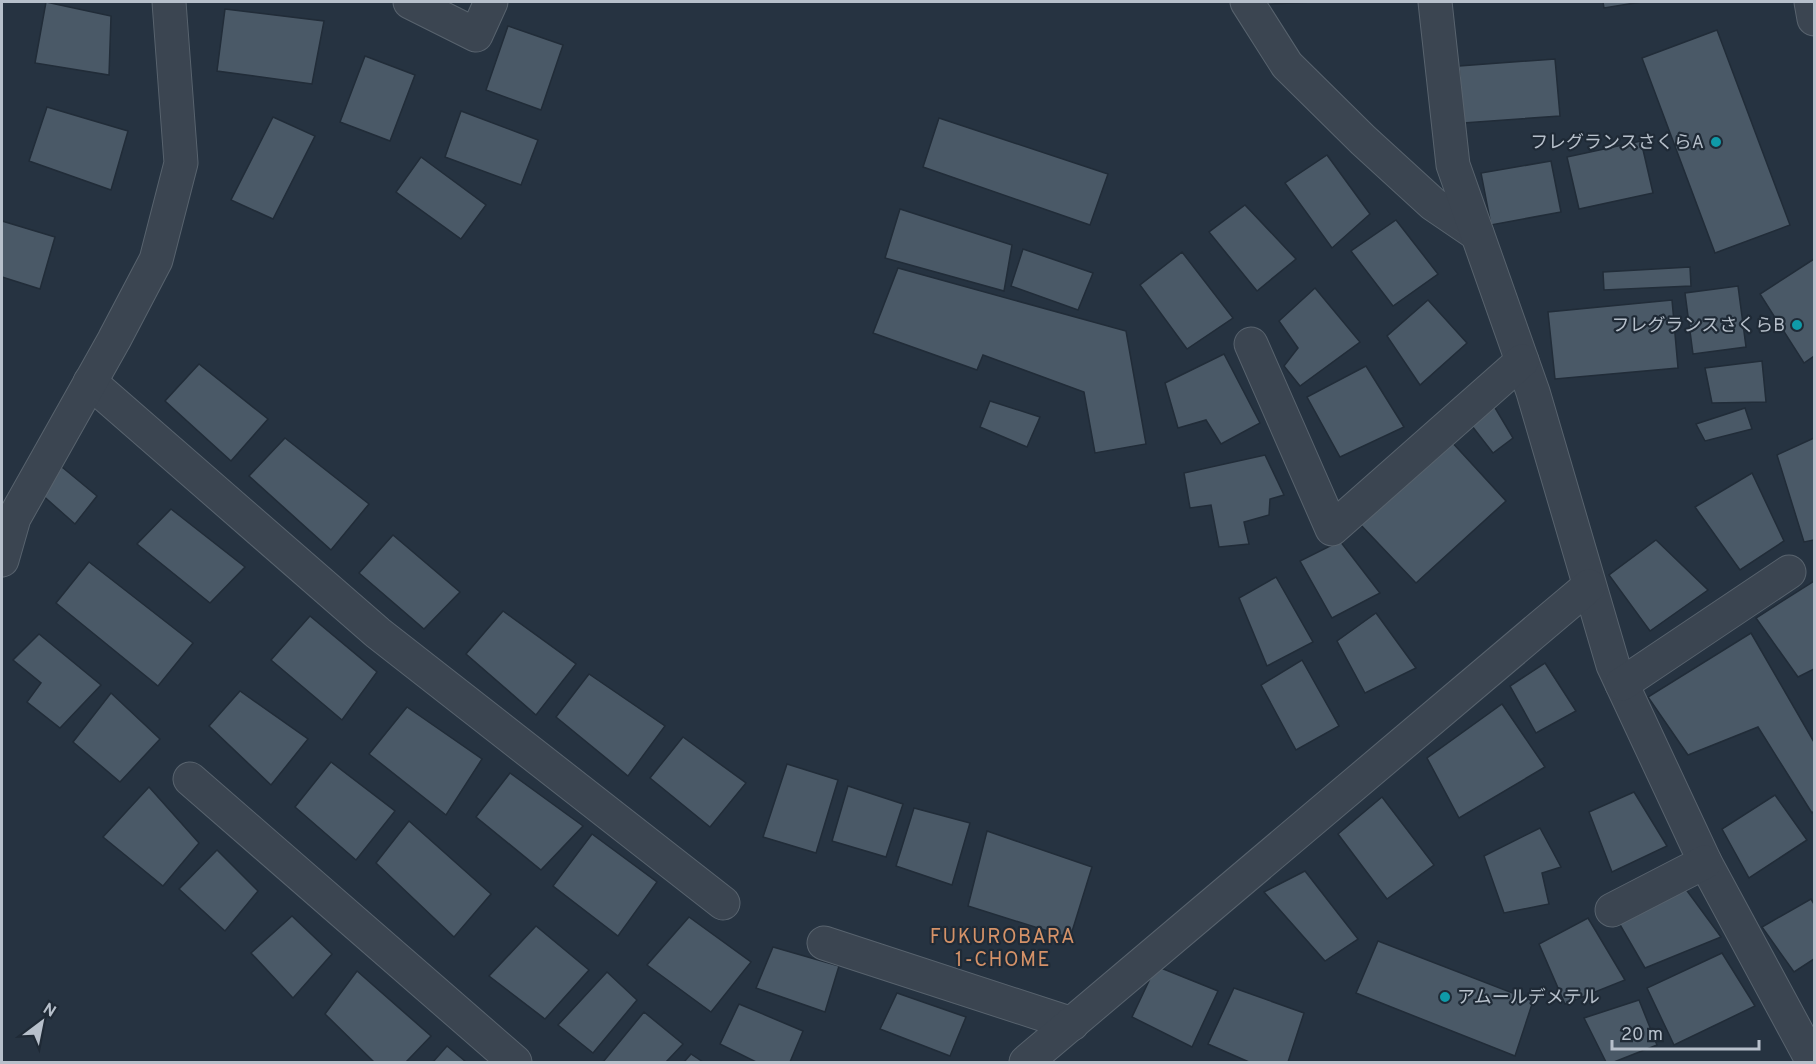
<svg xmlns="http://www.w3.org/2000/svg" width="1816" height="1064" viewBox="0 0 1816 1064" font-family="Overpass,'Noto Sans JP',sans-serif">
	<rect width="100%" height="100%" fill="#263341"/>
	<g fill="#4a5967" stroke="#212c38" stroke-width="1.5">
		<path d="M 46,2 L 111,16 L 109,75 L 35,63 Z"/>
		<path d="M 1268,2 L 1313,2 L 1268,4 Z"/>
		<path d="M 1603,2 L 1641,2 L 1604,8 Z"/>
		<path d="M 225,9 L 324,21 L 312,84 L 217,71 Z"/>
		<path d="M 508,26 L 563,45 L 541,110 L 486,90 Z"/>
		<path d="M 1717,30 L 1790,225 L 1715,253 L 1642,58 Z"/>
		<path d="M 365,56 L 415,75 L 390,141 L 340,122 Z"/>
		<path d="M 1555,59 L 1560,116 L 1463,123 L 1459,66 Z"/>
		<path d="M 47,107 L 128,131 L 111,190 L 29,161 Z"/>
		<path d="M 461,111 L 538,140 L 521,185 L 445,157 Z"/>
		<path d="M 273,117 L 315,136 L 273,219 L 231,200 Z"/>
		<path d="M 939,118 L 1108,174 L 1090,225 L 923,167 Z"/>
		<path d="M 1641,141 L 1653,193 L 1579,209 L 1567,157 Z"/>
		<path d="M 1327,155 L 1370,214 L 1332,248 L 1285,183 Z"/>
		<path d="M 421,157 L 486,205 L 461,239 L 396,192 Z"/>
		<path d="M 1551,161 L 1561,212 L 1491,225 L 1481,173 Z"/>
		<path d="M 1245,205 L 1296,259 L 1257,291 L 1209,232 Z"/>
		<path d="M 900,209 L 1012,245 L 1004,291 L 885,258 Z"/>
		<path d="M 1396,220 L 1438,274 L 1393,306 L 1351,251 Z"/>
		<path d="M 2,221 L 55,237 L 40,289 L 2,277 Z"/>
		<path d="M 1023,249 L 1093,273 L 1078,310 L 1011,286 Z"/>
		<path d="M 1182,252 L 1233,318 L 1187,349 L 1140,285 Z"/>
		<path d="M 1814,259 L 1814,356 L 1804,363 L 1760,294 Z"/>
		<path d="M 1690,267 L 1691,286 L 1604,290 L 1603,272 Z"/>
		<path d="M 898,268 L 1126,331 L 1146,444 L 1095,453 L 1084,392 L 983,355 L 977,370 L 873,333 Z"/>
		<path d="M 1738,286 L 1746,347 L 1693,354 L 1685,293 Z"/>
		<path d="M 1315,288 L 1360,342 L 1300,386 L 1284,366 L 1298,348 L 1279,321 Z"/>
		<path d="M 1428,300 L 1467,343 L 1420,385 L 1387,336 Z"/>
		<path d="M 1672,300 L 1678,368 L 1555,379 L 1548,312 Z"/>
		<path d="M 1224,354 L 1260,423 L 1221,444 L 1206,420 L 1178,428 L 1165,383 Z"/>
		<path d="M 1762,361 L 1766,402 L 1712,403 L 1705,368 Z"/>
		<path d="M 199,364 L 268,419 L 231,461 L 165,401 Z"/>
		<path d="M 1366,366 L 1404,427 L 1340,457 L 1307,397 Z"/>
		<path d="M 990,401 L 1040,417 L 1027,447 L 980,427 Z"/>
		<path d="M 1494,406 L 1513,438 L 1493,453 L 1472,426 Z"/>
		<path d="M 1745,408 L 1752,429 L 1705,441 L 1696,424 Z"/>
		<path d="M 285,438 L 369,504 L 331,550 L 249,476 Z"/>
		<path d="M 1814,438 L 1814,540 L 1804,542 L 1777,455 Z"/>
		<path d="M 1449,439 L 1506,501 L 1416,583 L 1358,522 Z"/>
		<path d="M 1265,455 L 1284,495 L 1270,499 L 1269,515 L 1244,522 L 1249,544 L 1219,547 L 1211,505 L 1190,508 L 1184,473 Z"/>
		<path d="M 62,467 L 97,496 L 75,524 L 40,493 Z"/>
		<path d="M 1752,473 L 1784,541 L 1740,570 L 1695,507 Z"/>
		<path d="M 171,509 L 245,567 L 210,603 L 137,544 Z"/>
		<path d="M 393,535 L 460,592 L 424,629 L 359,573 Z"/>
		<path d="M 1656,540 L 1708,590 L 1650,631 L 1609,575 Z"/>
		<path d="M 1340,541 L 1380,593 L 1332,618 L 1300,561 Z"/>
		<path d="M 89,562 L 193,643 L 158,686 L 56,603 Z"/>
		<path d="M 1276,577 L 1313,642 L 1267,666 L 1239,598 Z"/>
		<path d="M 1814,581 L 1814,669 L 1798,677 L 1756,618 Z"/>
		<path d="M 503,611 L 576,664 L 536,715 L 466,654 Z"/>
		<path d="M 1376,613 L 1416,668 L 1365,693 L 1337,641 Z"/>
		<path d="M 310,616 L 377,672 L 342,720 L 271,660 Z"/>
		<path d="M 1751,633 L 1814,742 L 1814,811 L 1812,813 L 1758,727 L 1688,755 L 1648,697 Z"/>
		<path d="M 39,634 L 101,685 L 60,728 L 27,702 L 41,683 L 13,660 Z"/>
		<path d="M 1302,660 L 1339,726 L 1296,750 L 1261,685 Z"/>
		<path d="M 1545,663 L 1576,711 L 1536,733 L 1510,686 Z"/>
		<path d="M 589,674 L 665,726 L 628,776 L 556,717 Z"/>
		<path d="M 240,691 L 308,739 L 271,785 L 209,726 Z"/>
		<path d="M 111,693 L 160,739 L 120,782 L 73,742 Z"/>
		<path d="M 1502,704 L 1545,767 L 1459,818 L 1427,758 Z"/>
		<path d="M 407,707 L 482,759 L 446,815 L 369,754 Z"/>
		<path d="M 683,737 L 746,783 L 710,827 L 650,778 Z"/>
		<path d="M 331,762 L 395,811 L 356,860 L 295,807 Z"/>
		<path d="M 787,764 L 838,780 L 816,853 L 763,837 Z"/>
		<path d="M 510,773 L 583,826 L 541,870 L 476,817 Z"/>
		<path d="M 848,786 L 903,804 L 886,857 L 832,841 Z"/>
		<path d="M 149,787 L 199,843 L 163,886 L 103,837 Z"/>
		<path d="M 1634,792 L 1667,846 L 1612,872 L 1589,812 Z"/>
		<path d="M 1775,795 L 1807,840 L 1749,878 L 1722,829 Z"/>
		<path d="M 1382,797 L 1434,865 L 1387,899 L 1338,834 Z"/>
		<path d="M 914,808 L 970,823 L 952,885 L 896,866 Z"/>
		<path d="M 409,821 L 491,894 L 454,937 L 376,863 Z"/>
		<path d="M 1540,828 L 1561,867 L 1542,873 L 1549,904 L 1504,913 L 1484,856 Z"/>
		<path d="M 987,831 L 1092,867 L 1070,938 L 968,906 Z"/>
		<path d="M 592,834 L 657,882 L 618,936 L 553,886 Z"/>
		<path d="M 217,850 L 258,891 L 225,931 L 179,889 Z"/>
		<path d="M 1305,871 L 1358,939 L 1325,961 L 1264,892 Z"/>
		<path d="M 1685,888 L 1721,937 L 1645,968 L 1619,923 Z"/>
		<path d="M 1811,899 L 1814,904 L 1814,959 L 1794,972 L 1762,927 Z"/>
		<path d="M 292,916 L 332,954 L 293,998 L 251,953 Z"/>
		<path d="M 689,917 L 751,962 L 711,1012 L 647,965 Z"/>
		<path d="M 1588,918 L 1625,980 L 1565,1004 L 1539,944 Z"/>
		<path d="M 536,926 L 589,970 L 545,1019 L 489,976 Z"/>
		<path d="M 1378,941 L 1533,1001 L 1515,1056 L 1356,993 Z"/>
		<path d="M 773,947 L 839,966 L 825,1012 L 756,988 Z"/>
		<path d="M 1722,953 L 1755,1006 L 1674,1045 L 1647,988 Z"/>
		<path d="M 1156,966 L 1218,991 L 1192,1047 L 1132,1017 Z"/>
		<path d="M 357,971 L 431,1036 L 406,1062 L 374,1062 L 325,1014 Z"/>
		<path d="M 607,972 L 637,1000 L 593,1053 L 558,1025 Z"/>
		<path d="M 1234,988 L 1304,1013 L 1288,1062 L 1249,1062 L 1208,1044 Z"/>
		<path d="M 897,993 L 966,1017 L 950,1056 L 880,1029 Z"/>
		<path d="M 1639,1000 L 1657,1045 L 1614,1062 L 1606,1062 L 1584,1018 Z"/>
		<path d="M 739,1004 L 803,1031 L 790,1062 L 756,1062 L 720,1044 Z"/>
		<path d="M 644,1012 L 683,1044 L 666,1062 L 603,1062 Z"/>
		<path d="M 447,1046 L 466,1062 L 433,1062 Z"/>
		<path d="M 691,1054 L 703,1062 L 684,1062 Z"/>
	</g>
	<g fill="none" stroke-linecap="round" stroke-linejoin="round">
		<g stroke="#58636e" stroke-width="35">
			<g id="minor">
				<path d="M 410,2 L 476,35 L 491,2"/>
				<path d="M 1247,2 L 1287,65 L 1363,140 L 1433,204 L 1477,234"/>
				<path d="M 1435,2 L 1453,165 L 1533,392 L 1613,665 L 1705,862 L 1813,1062 L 1814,1060"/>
				<path d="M 1811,2 L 1814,19"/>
				<path d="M 1251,344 L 1332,529 L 1522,361"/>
				<path d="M 90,382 L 378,633 L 723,903"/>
				<path d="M 2,560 L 14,518 L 114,340 L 156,260 L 181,163 L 169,2"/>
				<path d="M 1622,684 L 1789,572"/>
				<path d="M 190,779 L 515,1062"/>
				<path d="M 1612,910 L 1705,862"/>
				<path d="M 824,943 L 1072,1024"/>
				<path d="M 1026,1062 L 1589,586"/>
			</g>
		</g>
		<use href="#minor" stroke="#3b4551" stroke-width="33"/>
	</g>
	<g fill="#0f9aa8" stroke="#1f2a36" stroke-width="2">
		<circle cx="1716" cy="142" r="6"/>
		<circle cx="1797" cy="325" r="6"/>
		<circle cx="1445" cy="997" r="6"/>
	</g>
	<g text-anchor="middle" stroke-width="4.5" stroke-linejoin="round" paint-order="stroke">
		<g font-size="18" fill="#b7c0cb" stroke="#1f2a36" text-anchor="end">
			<text x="1704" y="148">フレグランスさくらA</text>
			<text x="1785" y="331">フレグランスさくらB</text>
			<text x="1457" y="1003" text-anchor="start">アムールデメテル</text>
		</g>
		<g font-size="20" letter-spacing="1.5" fill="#d59268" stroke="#1f2a36">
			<text x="1003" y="943">FUKUROBARA<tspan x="1003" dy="23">1-CHOME</tspan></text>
		</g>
	</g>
	<rect width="1816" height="1064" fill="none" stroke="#b7c0cb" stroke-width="6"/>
	<g transform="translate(42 1022) rotate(32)" stroke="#1f2a36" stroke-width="4.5" paint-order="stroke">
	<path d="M0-4.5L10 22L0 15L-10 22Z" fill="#b7c0cb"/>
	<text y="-9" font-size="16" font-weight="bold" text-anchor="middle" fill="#b7c0cb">N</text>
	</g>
	<path d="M1612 1040v9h147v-9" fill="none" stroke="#b7c0cb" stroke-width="3"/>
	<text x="1621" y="1040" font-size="18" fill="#b7c0cb" stroke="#1f2a36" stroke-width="4.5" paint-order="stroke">20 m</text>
</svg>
